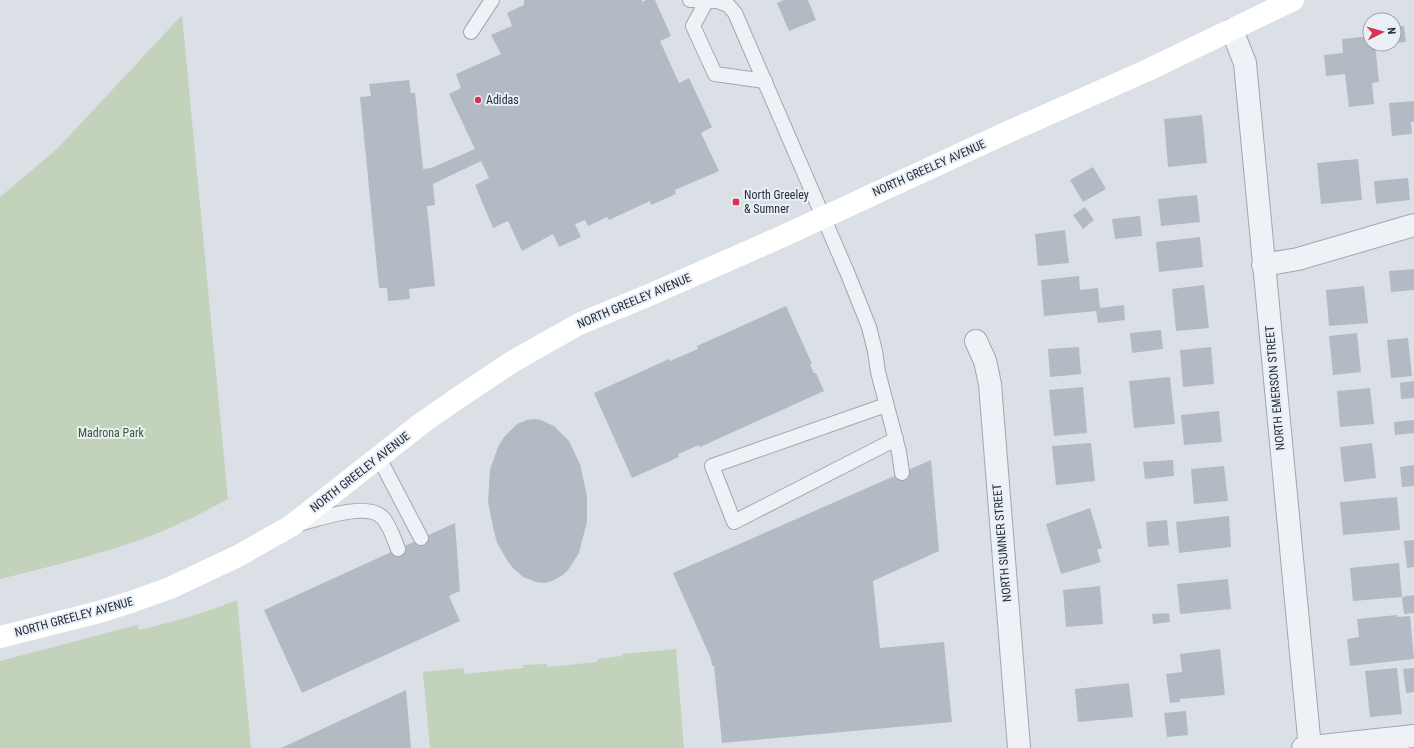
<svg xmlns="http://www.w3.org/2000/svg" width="1414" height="748" viewBox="0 0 1414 748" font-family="'Roboto Condensed',sans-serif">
	<rect width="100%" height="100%" fill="#dbe0e7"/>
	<g fill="#c2d2bb">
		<path d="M 182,15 L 228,499 C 204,512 179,525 153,535 C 103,554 52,566 0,579 L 0,197 L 57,149 Z"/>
		<path d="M 237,600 L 251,748 L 0,748 L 0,661 L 137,625 L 139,630 C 173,622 205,613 237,600 Z"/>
		<path d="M 676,649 L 684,748 L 430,748 L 423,672 L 464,668 L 464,674 L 523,668 L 523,665 L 547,664 L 547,667 L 597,662 L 597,659 L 622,656 L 622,654 Z"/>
	</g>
	<g fill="#b2bac4">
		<path d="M 524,0 L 642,0 L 642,2 L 646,0 L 655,0 L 671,36 L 660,41 L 679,83 L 689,78 L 712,127 L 701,133 L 719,171 L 675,190 L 676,194 L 651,205 L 650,201 L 609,220 L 607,217 L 588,226 L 585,220 L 575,224 L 581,237 L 559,247 L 553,234 L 522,251 L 508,221 L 493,228 L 475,185 L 489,178 L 481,161 L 433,184 L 435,205 L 427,206 L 435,286 L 409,289 L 410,299 L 388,301 L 387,288 L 379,288 L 360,97 L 371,96 L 369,84 L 409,80 L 411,93 L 415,93 L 423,169 L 431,168 L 475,149 L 449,94 L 461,88 L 456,74 L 501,54 L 491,35 L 512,26 L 507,13 L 524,5 Z"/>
		<path d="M 784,0 L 808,0 L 816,20 L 789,31 L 777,3 Z"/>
		<path d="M 1404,26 L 1406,42 L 1394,43 L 1394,27 Z"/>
		<path d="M 1370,36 L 1370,44 L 1375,44 L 1379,82 L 1372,83 L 1374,104 L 1349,107 L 1345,74 L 1326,76 L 1324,55 L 1343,53 L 1342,39 Z"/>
		<path d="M 1414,101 L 1414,122 L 1411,122 L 1412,134 L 1392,136 L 1389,103 Z"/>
		<path d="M 1202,115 L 1207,163 L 1168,167 L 1164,119 Z"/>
		<path d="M 1358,159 L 1362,200 L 1321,204 L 1317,163 Z"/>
		<path d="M 1093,167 L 1106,189 L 1083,202 L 1070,180 Z"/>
		<path d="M 1408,178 L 1410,200 L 1376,204 L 1374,181 Z"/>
		<path d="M 1197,195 L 1200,222 L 1161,226 L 1158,199 Z"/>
		<path d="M 1085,207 L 1094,220 L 1083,229 L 1073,215 Z"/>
		<path d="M 1140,216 L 1142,236 L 1115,239 L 1112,219 Z"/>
		<path d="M 1065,230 L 1069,263 L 1038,266 L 1035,234 Z"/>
		<path d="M 1200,237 L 1203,267 L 1159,272 L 1156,242 Z"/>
		<path d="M 1414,269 L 1414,290 L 1391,292 L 1389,271 Z"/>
		<path d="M 1079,276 L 1080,290 L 1098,288 L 1100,308 L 1124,305 L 1125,320 L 1098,323 L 1096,311 L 1044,316 L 1041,280 Z"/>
		<path d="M 1204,285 L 1209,328 L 1176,331 L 1172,289 Z"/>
		<path d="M 1364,286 L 1368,323 L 1329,326 L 1326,290 Z"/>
		<path d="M 786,306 L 812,364 L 810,365 L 814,373 L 816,373 L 824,391 L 700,447 L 699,445 L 678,454 L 679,457 L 632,478 L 594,393 L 669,359 L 670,361 L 698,349 L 697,346 Z"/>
		<path d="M 1161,330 L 1163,349 L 1132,353 L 1130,333 Z"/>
		<path d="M 1357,333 L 1361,372 L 1333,375 L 1329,336 Z"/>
		<path d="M 1408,338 L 1412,376 L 1391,378 L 1387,340 Z"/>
		<path d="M 1079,347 L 1081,374 L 1050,377 L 1048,349 Z"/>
		<path d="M 1211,347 L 1214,384 L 1183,387 L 1180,350 Z"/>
		<path d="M 1170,377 L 1175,424 L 1134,428 L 1129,381 Z"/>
		<path d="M 1414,381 L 1414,398 L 1401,399 L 1400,383 Z"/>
		<path d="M 1083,387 L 1087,433 L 1054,436 L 1049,390 Z"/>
		<path d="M 1370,388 L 1374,424 L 1340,427 L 1337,391 Z"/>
		<path d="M 1219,411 L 1222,442 L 1184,445 L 1181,415 Z"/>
		<path d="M 534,419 L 541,420 L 554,426 L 569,441 L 580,464 L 587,496 L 587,522 L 579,553 L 568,570 L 563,575 L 552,581 L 545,583 L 536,582 L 523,577 L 512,567 L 507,560 L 497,543 L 493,527 L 488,502 L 490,469 L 498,447 L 504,437 L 517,424 L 527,420 Z"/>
		<path d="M 1414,420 L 1414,433 L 1395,435 L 1394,422 Z"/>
		<path d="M 1091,443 L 1095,481 L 1056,485 L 1052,446 Z"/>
		<path d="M 1372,443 L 1376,478 L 1344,482 L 1340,447 Z"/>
		<path d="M 931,460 L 939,551 L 873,581 L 880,648 L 944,642 L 952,722 L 722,743 L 714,666 L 712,666 L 711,659 L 673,573 Z"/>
		<path d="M 1173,460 L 1174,476 L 1145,479 L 1143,462 Z"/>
		<path d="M 1414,465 L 1414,486 L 1402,487 L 1400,467 Z"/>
		<path d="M 1224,466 L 1228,501 L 1194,504 L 1191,469 Z"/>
		<path d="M 1397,497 L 1400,530 L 1343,535 L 1340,502 Z"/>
		<path d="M 1090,508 L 1102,548 L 1097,550 L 1101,562 L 1061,574 L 1046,524 Z"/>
		<path d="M 1229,516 L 1231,547 L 1179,553 L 1176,522 Z"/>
		<path d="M 1167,520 L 1169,545 L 1148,547 L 1146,522 Z"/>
		<path d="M 455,523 L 460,591 L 449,596 L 460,621 L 302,693 L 264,610 Z"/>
		<path d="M 1414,540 L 1414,567 L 1407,568 L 1404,541 Z"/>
		<path d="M 1399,563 L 1402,597 L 1414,595 L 1414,613 L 1404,614 L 1402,597 L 1353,601 L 1350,568 Z"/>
		<path d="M 1228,579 L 1231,609 L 1180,614 L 1177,584 Z"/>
		<path d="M 1100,586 L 1103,624 L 1066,627 L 1063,590 Z"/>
		<path d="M 1169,613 L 1170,622 L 1153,624 L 1152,614 Z"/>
		<path d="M 1397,615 L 1397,617 L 1410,616 L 1414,659 L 1350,666 L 1347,639 L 1359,637 L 1357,619 Z"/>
		<path d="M 1220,649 L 1225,695 L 1180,699 L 1180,702 L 1170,703 L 1166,674 L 1182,672 L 1180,654 Z"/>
		<path d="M 1397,668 L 1402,714 L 1370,717 L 1365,671 Z"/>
		<path d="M 1414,668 L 1414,692 L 1406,693 L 1403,669 Z"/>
		<path d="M 1129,683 L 1133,717 L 1078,722 L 1075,689 Z"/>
		<path d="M 406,690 L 411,748 L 281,748 L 292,743 Z"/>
		<path d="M 1186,711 L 1188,735 L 1167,737 L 1164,713 Z"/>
	</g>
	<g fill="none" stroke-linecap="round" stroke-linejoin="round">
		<g stroke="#a0a7b1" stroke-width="16">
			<g id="service">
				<path d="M 690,0 L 717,1 L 728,5 L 735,13 L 847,272 L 869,327 L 875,351 L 878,372 L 899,452 L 902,473"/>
				<path d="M 706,2 L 693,26 L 715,74 L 765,81"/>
				<path d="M 471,32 L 492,0"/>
				<path d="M 886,405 L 712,466 L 734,522 L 896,439"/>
				<path d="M 379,458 L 421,538"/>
				<path d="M 299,524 C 318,519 368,501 383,518 C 390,526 394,539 398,549"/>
			</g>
		</g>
		<g stroke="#a0a7b1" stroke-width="24">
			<g id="minor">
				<path d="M 1232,30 L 1245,63 L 1310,748"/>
				<path d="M 1263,265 L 1298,259 L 1414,225"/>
				<path d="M 976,341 L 985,361 L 990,384 L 1019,748"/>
				<path d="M 1303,748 L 1414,736"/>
			</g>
		</g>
		<use href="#service" stroke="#eef1f5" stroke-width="14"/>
		<use href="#minor" stroke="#eef1f5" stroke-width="22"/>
		<path stroke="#fff" stroke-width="22" d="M 0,637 L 99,612 L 131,602 L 170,588 L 238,556 L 291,526 L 422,423 L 455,400 L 512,362 L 579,324 L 647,296 L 781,237 L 1008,132 L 1148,70 L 1293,0"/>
	</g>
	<g fill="#db3154" stroke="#eaeff5" stroke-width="1.5">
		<circle cx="478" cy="100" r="4"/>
		<rect x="732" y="198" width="8" height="8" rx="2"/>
	</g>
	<g text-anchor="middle" stroke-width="4" stroke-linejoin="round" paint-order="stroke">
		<g font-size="12" fill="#242f3e" stroke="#eaeff5" text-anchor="start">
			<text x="486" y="104">Adidas</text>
			<text x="744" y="199">North Greeley<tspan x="744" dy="14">&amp; Sumner</tspan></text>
		</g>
		<g font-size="12" fill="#242f3e" stroke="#eaeff5">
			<text transform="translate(929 168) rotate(-24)" y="4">NORTH GREELEY AVENUE</text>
			<text transform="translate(634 301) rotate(-23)" y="4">NORTH GREELEY AVENUE</text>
			<text transform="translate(1275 388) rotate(-95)" y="4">NORTH EMERSON STREET</text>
			<text transform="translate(360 472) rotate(-38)" y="4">NORTH GREELEY AVENUE</text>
			<text transform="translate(1002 543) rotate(-95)" y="4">NORTH SUMNER STREET</text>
			<text transform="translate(74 617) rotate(-15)" y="4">NORTH GREELEY AVENUE</text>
		</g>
		<g font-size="12" fill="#3a5b30" stroke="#eaeff5">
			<text x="111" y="437">Madrona Park</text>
		</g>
	</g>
	<g transform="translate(1382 32) rotate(84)"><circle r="19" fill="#eaeff5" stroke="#9ba2ac"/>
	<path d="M0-3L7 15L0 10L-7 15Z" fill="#db3154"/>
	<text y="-6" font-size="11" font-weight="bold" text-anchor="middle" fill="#242f3e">N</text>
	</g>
</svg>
